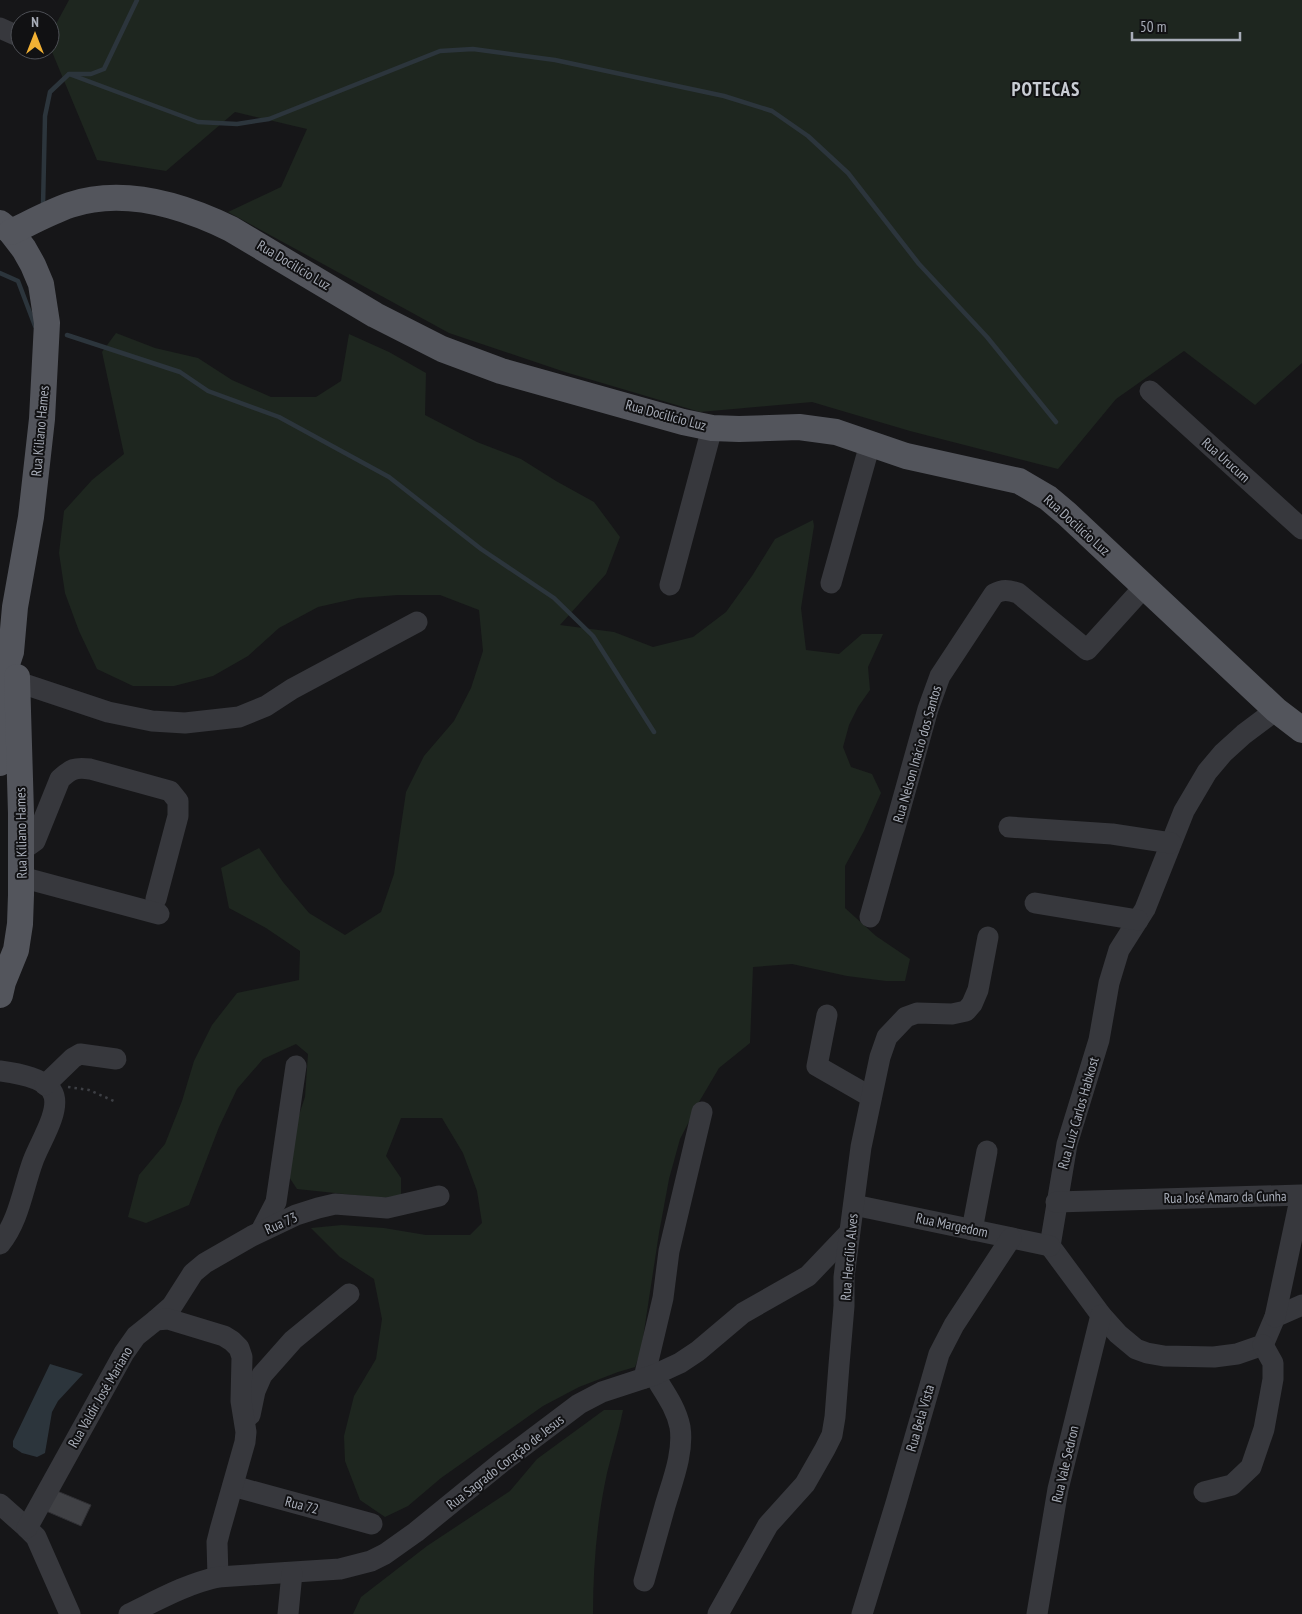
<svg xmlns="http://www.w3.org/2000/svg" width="1302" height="1614" viewBox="0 0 1302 1614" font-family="'PT Sans Narrow',sans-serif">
	<rect width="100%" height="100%" fill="#161618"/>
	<g fill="#1e261f">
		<path d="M 69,0 L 1302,0 L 1302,363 L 1255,405 L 1184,351 L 1116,399 L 1058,469 L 910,431 L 812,402 L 700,412 L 565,372 L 449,333 L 228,212 L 281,187 L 307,129 L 235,112 L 166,171 L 97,160 L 50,47 L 50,35 Z"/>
		<path d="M 116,333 L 155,348 L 198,358 L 232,380 L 271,397 L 316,397 L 341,381 L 349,334 L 389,352 L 426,373 L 425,415 L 477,442 L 521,459 L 556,481 L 594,502 L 620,537 L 606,574 L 560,625 L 614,632 L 653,647 L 693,637 L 726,612 L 752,576 L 775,539 L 813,520 L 814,526 L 801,608 L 806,650 L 839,654 L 862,634 L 883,634 L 868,667 L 870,690 L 858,707 L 849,725 L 843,747 L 851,767 L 872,774 L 881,793 L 864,831 L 845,866 L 845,908 L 876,936 L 910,959 L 905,981 L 886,981 L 847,976 L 792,964 L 753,967 L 750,1043 L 719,1068 L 699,1102 L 680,1139 L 669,1179 L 659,1233 L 641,1351 L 635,1367 L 618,1372 L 579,1387 L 543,1406 L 441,1478 L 408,1506 L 385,1517 L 360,1500 L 345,1461 L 344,1436 L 354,1396 L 376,1359 L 382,1319 L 374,1279 L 340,1257 L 311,1228 L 342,1225 L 384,1228 L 426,1235 L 470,1235 L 482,1223 L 477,1191 L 463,1153 L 442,1118 L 401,1118 L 386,1156 L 401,1178 L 401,1195 L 382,1198 L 297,1189 L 289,1177 L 292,1136 L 305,1097 L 308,1054 L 296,1044 L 263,1059 L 237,1089 L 219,1127 L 189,1205 L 146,1223 L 128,1217 L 139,1175 L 165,1144 L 182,1101 L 194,1061 L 212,1025 L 237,993 L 299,980 L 300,951 L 266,928 L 229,908 L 221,868 L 259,848 L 283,882 L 309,913 L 345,935 L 381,912 L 394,874 L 406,792 L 424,756 L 454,721 L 471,688 L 483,651 L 479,610 L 440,595 L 398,595 L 358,598 L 318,607 L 279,628 L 248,656 L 213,676 L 174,686 L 133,686 L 97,669 L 79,631 L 65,593 L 59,553 L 64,511 L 92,480 L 124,454 L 102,352 Z"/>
		<path d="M 604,1410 L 623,1410 C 619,1431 612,1452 607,1473 C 597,1520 593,1566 593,1614 L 353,1614 L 361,1597 L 427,1546 L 510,1491 L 537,1459 Z"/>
	</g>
	<path fill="#2c353c" d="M 50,1364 L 83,1374 L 58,1401 L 52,1412 L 45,1453 L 37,1457 L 22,1453 L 13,1447 L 13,1441 Z"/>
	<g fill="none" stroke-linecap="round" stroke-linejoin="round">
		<g stroke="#2c353c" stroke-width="4.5">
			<path d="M 69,74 L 198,122 L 237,124 L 269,119 L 440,51 L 473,49 L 555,60 L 724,96 L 772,111 L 808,136 L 848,173 L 919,264 L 987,337 L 1056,422"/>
			<path d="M 43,206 L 45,116 L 50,92 L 69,74 L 91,74 L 104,69 L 137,0"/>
			<path d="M 0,273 L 18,281 L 35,326"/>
			<path d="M 67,335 L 180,372 L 208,391 L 279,417 L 389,477 L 481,549 L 554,598 L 593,636 L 654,732"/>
		</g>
	</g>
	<path fill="#404145" stroke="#303034" d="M 57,1491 L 91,1505 L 81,1526 L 46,1511 Z"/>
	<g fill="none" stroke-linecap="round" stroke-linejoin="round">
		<path stroke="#3d3f44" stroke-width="2.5" stroke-dasharray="2.5 4" stroke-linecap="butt" d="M 68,1087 L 89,1090 L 116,1102"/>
		<g stroke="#37383d" stroke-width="21">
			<path d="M 0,28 L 20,37"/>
			<path d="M 1150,391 L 1302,529"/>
			<path d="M 831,583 L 870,444"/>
			<path d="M 670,585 L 712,428"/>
			<path d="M 18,682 L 108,712 L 152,721 L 185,723 L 239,717 L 266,706 L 292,689 L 417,622"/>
			<path d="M 1276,710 L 1244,734 L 1223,753 L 1207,772 L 1184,811 L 1145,909 L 1119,950 L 1109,983 L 1099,1040 L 1067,1144 L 1050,1246 L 1101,1315 L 1118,1334 L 1136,1349 L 1147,1353 L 1164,1356 L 1214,1357 L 1237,1354 L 1263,1345 L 1275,1317 L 1302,1305"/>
			<path d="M 1009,827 L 1112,834 L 1171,843"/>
			<path d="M 21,851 L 35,841 L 60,779 C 71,769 75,767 90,769 L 170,791 L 178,801 L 178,816 L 156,899"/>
			<path d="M 21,877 L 159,914"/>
			<path d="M 1035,903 L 1138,920"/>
			<path d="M 870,917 L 928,709 L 940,676 L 994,594 C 1003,589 1008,590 1018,593 L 1087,650 L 1144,587"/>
			<path d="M 827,1015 L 817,1066 L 871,1097"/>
			<path d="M 0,1071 C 15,1073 49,1078 54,1096 C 59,1114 39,1144 33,1161 C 23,1188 19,1221 0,1244"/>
			<path d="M 45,1085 L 73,1058 L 80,1054 L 116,1059"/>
			<path d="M 1056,1202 L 1301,1195 L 1275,1317"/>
			<path d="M 854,1205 L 1050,1246"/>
			<path d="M 972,1230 L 987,1151"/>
			<path d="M 261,1231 L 276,1202 L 296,1066"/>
			<path d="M 156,1320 L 172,1306 L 193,1273 L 205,1263 L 252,1236 L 296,1215 L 318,1208 L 335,1204 L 387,1208 L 439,1196"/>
			<path d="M 644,1378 L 663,1298 L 669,1251 L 702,1112"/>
			<path d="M 250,1415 L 255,1391 L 262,1375 L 293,1340 L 349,1294"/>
			<path d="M 233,1486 L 372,1524"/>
			<path d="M 1204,1492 L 1232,1485 L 1251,1467 L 1264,1429 L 1273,1379 L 1273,1363 L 1263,1345"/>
			<path d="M 0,1504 L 27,1528 L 36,1537 L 70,1614"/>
			<path d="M 27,1528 L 124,1353 L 136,1336 L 156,1320 L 168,1319 L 224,1336 L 232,1341 L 239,1348 L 242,1357 L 241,1401 L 246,1432 L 245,1442 L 220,1530 L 217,1542 L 218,1577"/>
			<path d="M 644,1581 C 651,1556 658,1531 665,1506 C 672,1482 684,1453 680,1427 C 676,1407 664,1392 654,1375"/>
			<path d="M 129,1614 C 158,1600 186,1584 218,1577 L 340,1569 L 371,1561 L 385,1554 L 416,1532 L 502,1462 L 579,1404 L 602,1392 L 654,1375 L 680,1363 L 698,1351 L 743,1313 L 808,1276 L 849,1233"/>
			<path d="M 288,1614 L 292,1573"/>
			<path d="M 718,1614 L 768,1525 L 805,1484 L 825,1449 L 832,1435 L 835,1417 L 839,1365 L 844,1306 L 844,1277 L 861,1147 L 880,1057 L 887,1037 L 906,1017 L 917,1013 L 952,1014 L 966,1011 L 972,1004 L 978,990 L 988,937"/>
			<path d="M 862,1614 L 896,1503 L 939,1354 L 954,1325 L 1011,1238"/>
			<path d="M 1037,1614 L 1058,1489 L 1101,1315"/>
		</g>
		<g stroke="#53555c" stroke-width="26">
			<path d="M 0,223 L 11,232 L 24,249 L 33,265 L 41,284 L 47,323 L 42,419 L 31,517 L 15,607 L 11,652 L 1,682 L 0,763"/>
			<path d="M 11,232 C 30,223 50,212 70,205 C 124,187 182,205 231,229 L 375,315 L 442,349 L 501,371 L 683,422 L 712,428 L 739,429 L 799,427 L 836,432 L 906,456 L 1019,481 L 1048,498 L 1067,514 L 1276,710 L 1302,730"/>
			<path d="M 0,995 L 3,982 L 16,950 L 20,924 L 21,895 L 21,813 L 17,677"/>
		</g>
	</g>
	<g text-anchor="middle" stroke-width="4" stroke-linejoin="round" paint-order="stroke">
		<g font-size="14" fill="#a8adb8" stroke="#111113">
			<text transform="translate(294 265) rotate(31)" y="5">Rua Docilício Luz</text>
			<text transform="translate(666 415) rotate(15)" y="5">Rua Docilício Luz</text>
			<text transform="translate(40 431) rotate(-85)" y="5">Rua Kiliano Hames</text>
			<text transform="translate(1226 460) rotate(42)" y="5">Rua Urucum</text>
			<text transform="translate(1077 525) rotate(42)" y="5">Rua Docilício Luz</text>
			<text transform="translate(917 754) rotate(-74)" y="5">Rua Nelson Inácio dos Santos</text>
			<text transform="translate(21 833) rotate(-91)" y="5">Rua Kiliano Hames</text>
			<text transform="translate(1078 1113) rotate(-74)" y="5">Rua Luiz Carlos Habkost</text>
			<text transform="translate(1225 1197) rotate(-1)" y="5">Rua José Amaro da Cunha</text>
			<text transform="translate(281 1223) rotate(-24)" y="5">Rua 73</text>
			<text transform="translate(952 1225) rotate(12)" y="5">Rua Margedom</text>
			<text transform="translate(849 1257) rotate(-85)" y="5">Rua Hercílio Alves</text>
			<text transform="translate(100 1397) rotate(-60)" y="5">Rua Valdir José Mariano</text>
			<text transform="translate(920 1418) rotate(-74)" y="5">Rua Bela Vista</text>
			<text transform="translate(505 1462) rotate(-38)" y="5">Rua Sagrado Coração de Jesus</text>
			<text transform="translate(1065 1464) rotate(-77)" y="5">Rua Vale Sedron</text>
			<text transform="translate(302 1505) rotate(15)" y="5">Rua 72</text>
		</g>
		<g font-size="19" font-weight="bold" letter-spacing="1" fill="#c9ccd4" stroke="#111113">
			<text x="1046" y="96">POTECAS</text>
		</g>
	</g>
	<g transform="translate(35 35)"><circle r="24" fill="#111113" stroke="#4d4f55"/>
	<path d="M0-4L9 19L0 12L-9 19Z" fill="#f2b134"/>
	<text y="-8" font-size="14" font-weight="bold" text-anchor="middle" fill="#a8adb8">N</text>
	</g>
	<path d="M1132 32v8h108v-8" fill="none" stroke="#a8adb8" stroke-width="2.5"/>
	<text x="1140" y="32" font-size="15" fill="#a8adb8" stroke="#111113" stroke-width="4" paint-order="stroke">50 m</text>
</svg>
